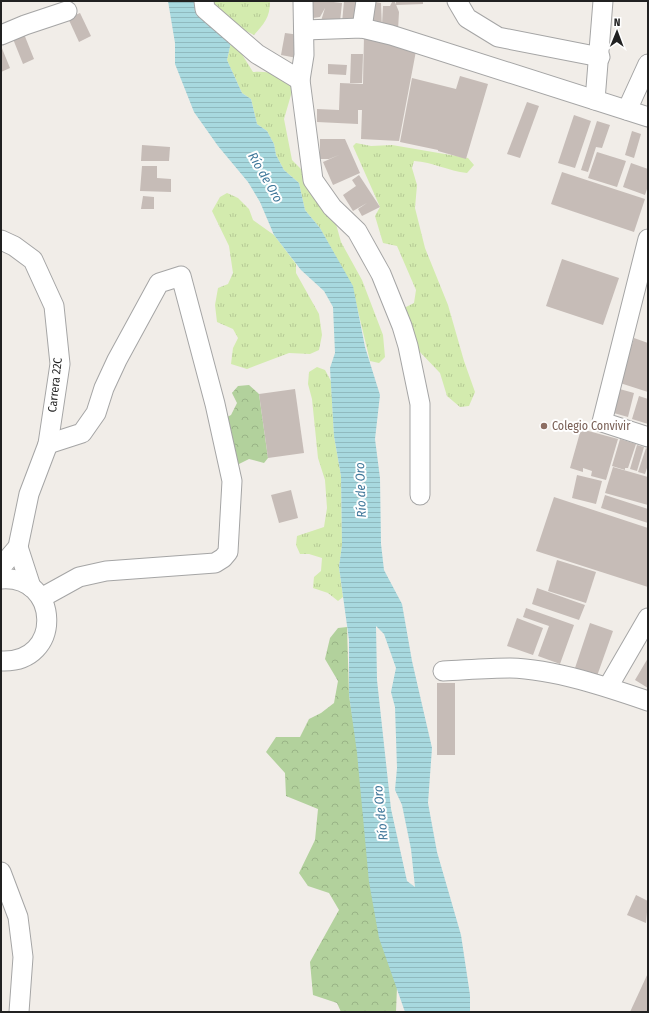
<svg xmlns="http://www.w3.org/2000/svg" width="649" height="1013" viewBox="0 0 649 1013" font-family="'Fira Sans Condensed',sans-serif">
	<defs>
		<pattern id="grass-tufts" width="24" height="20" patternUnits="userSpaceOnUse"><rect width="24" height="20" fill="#d3ebae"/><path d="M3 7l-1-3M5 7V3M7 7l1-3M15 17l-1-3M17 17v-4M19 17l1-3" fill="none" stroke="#b5c995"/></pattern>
		<pattern id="forest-crowns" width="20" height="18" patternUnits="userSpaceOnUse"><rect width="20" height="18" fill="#b2d19c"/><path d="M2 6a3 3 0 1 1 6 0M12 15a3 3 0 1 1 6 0" fill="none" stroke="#99b386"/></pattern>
		<pattern id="water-rules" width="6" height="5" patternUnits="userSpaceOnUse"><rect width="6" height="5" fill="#a8d9df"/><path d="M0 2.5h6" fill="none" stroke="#90babf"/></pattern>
	</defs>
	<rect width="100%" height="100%" fill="#f1ede8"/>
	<g fill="url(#grass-tufts)">
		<path d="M 211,1 L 270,2 C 270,17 264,24 254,35 L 244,30 L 239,38 L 243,56 L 253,72 C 273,71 279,75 293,88 L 284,119 L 292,160 L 301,169 L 313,195 L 336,224 L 341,242 L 362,280 L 383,335 L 385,357 L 379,363 L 370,361 L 352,286 L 320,228 L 305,210 L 299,183 L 284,170 L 276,155 L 274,144 L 267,131 L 257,124 L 251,99 L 242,93 L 227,60 L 231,42 Z"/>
		<path d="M 356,143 L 371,146 L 392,145 L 468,158 L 474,165 L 467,173 C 448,171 433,162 414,161 L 412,168 L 417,185 L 415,208 L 425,248 L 448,305 L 464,361 L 475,392 L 469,406 L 460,407 L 447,396 L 440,373 L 419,351 L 403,327 L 402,309 L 414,303 L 416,290 L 397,246 L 383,243 L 375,216 L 380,207 L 353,146 Z"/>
		<path d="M 227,193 L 238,198 L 249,209 L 253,220 L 274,235 L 296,264 L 296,273 L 319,314 L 322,335 L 319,350 L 310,354 L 289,353 L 247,369 L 231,364 L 233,348 L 238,338 L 233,329 L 217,322 L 215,305 L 218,288 L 228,284 L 233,273 L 229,246 L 212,211 L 220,197 Z"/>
		<path d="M 317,367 L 325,370 L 331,381 L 334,436 L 341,476 L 342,545 L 339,567 L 343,597 L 338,601 L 328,593 L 313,588 L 314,577 L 321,571 L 322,558 L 309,554 L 300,554 L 296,545 L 297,536 L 324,527 L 327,508 L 325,480 L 318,458 L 312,399 L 308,384 L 309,372 Z"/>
	</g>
	<g fill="url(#forest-crowns)">
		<path d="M 249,385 L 259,394 L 268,458 L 264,463 L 249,459 L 237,465 L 217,422 L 231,415 L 237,403 L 232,393 L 238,386 Z"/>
		<path d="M 347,627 L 349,695 L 393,975 L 397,987 L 396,1012 L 341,1012 L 337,1003 L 313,995 L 310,962 L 339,910 L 329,893 L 308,886 L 299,873 L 315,840 L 318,809 L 286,796 L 285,773 L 266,752 L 276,737 L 300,737 L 309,719 L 321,713 L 334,703 L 338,681 L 325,659 L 330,638 L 338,628 Z"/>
	</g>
	<path fill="url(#water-rules)" fill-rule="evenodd" d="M 168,1 L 197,1 L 231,42 L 227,60 L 242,93 L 251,99 L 257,124 L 267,131 L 274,144 L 276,155 L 284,170 L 299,183 L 305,210 L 320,228 L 353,286 L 365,347 L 380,395 L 375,439 L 380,478 L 381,544 L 384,570 L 402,604 L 412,661 L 432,748 L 428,803 L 437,852 L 461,935 L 470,995 L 470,1012 L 405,1012 L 379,938 L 369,882 L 357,753 L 349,695 L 349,640 L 339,567 L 342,545 L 341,476 L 334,436 L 330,368 L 335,353 L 333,307 L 324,291 L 301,270 L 274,235 L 260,202 L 248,182 L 218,146 L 194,112 L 175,64 L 175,43 ZM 376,626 L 384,634 L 396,668 L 391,692 L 395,707 L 397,768 L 395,790 L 402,805 L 411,849 L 415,887 L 407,881 L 391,809 L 377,680 Z"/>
	<g fill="#c6bcb7">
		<path d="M 309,1 L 325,1 L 325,5 L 325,1 L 342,3 L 340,22 L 321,21 L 325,8 L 320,17 L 313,18 L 309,8 Z"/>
		<path d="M 344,1 L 362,1 L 360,25 L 342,23 Z"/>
		<path d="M 369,1 L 381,3 L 382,30 L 365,26 Z"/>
		<path d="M 396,1 L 423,1 L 423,4 L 396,5 Z"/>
		<path d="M 392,2 L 395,2 L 399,12 L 398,30 L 382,25 L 383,6 L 390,6 Z"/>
		<path d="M 80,13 L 91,36 L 79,42 L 68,18 Z"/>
		<path d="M 285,33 L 300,35 L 297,58 L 281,55 Z"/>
		<path d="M 24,34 L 34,59 L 23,64 L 13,39 Z"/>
		<path d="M 364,36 L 416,51 L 399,141 L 361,139 L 362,110 L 358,110 L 358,124 L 317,122 L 317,109 L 339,110 L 340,83 L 363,84 Z"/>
		<path d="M 1,46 L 10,68 L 1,72 Z"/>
		<path d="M 351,54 L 363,54 L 362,83 L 350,83 Z"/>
		<path d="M 328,64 L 347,65 L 346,75 L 328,74 Z"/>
		<path d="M 460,76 L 488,84 L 466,159 L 438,151 L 438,150 L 400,142 L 412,78 L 456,89 Z"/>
		<path d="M 527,102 L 539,106 L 520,158 L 507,154 Z"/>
		<path d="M 574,115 L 591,121 L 575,168 L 558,163 Z"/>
		<path d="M 597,121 L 610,125 L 602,148 L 596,147 L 588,172 L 581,170 Z"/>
		<path d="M 632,131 L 641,134 L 634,158 L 625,155 Z"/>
		<path d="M 320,139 L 345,139 L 360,173 L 333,185 L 323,162 L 339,155 L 329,159 L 320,159 Z"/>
		<path d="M 142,145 L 170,147 L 169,161 L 141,161 Z"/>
		<path d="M 597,152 L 626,161 L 617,187 L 588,178 Z"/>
		<path d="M 631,163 L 648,169 L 648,186 L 645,195 L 623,187 Z"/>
		<path d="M 142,166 L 157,166 L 157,178 L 171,179 L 171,192 L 140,191 Z"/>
		<path d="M 562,172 L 645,199 L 634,232 L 551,204 Z"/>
		<path d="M 359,175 L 380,207 L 362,216 L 358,209 L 367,203 L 353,211 L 343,195 L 356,186 L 352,180 Z"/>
		<path d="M 143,196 L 154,197 L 154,209 L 141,209 Z"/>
		<path d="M 562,259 L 619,278 L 603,325 L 546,306 Z"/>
		<path d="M 634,338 L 648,343 L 648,392 L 620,383 Z"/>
		<path d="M 616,388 L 634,393 L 628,417 L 610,412 Z"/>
		<path d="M 295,389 L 304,453 L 268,458 L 259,394 Z"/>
		<path d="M 639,396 L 648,399 L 648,424 L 632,419 Z"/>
		<path d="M 581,429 L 618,439 L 606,480 L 591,476 L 592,471 L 583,468 L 583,472 L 570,468 Z"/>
		<path d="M 620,439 L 636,444 L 628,468 L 625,468 L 625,470 L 612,466 Z"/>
		<path d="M 637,445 L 644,447 L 637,471 L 630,469 Z"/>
		<path d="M 646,448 L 648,449 L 648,465 L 645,474 L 638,472 Z"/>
		<path d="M 613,467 L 648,477 L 648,505 L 605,493 Z"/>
		<path d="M 577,475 L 602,481 L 596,504 L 572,498 Z"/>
		<path d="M 291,490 L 298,518 L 279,523 L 271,495 Z"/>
		<path d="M 605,495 L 648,509 L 648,523 L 601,508 Z"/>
		<path d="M 554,497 L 648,528 L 648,587 L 536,551 Z"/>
		<path d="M 557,560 L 596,572 L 586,603 L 548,591 Z"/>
		<path d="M 537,588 L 585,605 L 579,620 L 532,604 Z"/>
		<path d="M 526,608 L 574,625 L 560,664 L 538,656 L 549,626 L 523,617 Z"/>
		<path d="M 517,618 L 543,628 L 533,655 L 507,646 Z"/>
		<path d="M 590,623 L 613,631 L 597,676 L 575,668 Z"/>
		<path d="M 648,658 L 648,688 L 635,680 Z"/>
		<rect x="437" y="683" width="18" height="72"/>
		<path d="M 636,895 L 648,901 L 646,923 L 627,915 Z"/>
		<path d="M 648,973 L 648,1012 L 630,1012 Z"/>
	</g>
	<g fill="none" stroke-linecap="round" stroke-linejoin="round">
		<g stroke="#a5a5a5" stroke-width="21">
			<g id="minor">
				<path d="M 204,1 L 205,9 L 257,54 L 300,80"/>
				<path d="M 303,1 L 304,55 L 300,80 L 313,180 L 332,207 L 357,231 L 381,274 L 402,326 L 408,346 L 420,404 L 420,495"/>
				<path d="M 457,1 L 467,18 L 498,37 L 600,57"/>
				<path d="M 362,28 L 366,1"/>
				<path d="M 304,30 L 362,28 L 391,35 L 648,117"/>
				<path d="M 1,35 L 25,25 L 67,11"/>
				<path d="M 595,100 L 603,1"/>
				<path d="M 627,110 L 648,64"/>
				<path d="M 648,239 L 602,422 L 648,437"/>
				<path d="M 1,240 L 14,246 L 33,260 L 54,306 L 60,364 L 48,444 L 29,494 L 18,547 L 1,567"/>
				<path d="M 18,547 L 31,587"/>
				<path d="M 1,579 C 60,574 64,664 1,661"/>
				<path d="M 41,598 L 79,577 L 106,571 L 215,563 L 223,558 L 228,552 L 232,481 L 215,404 L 181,276 L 159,283 L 117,360 L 104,388 L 96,413 L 82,433 L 48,444"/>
				<path d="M 443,671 C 465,670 488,668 510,668 C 554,669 607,687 648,701"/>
				<path d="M 608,687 L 648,618"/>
				<path d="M 1,872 L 18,917 L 23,957 L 19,1012"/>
			</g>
		</g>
		<use href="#minor" stroke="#fff" stroke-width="19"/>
	</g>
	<circle fill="#8d6e63" stroke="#fff" stroke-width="1.5" cx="544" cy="426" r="4"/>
	<g text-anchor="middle" stroke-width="4" stroke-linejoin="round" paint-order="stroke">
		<g font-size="12" fill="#212121" stroke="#fff">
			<text transform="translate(55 385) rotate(-84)" y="4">Carrera 22C</text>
		</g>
		<g font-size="12" fill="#785e54" stroke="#fff" text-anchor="start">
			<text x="552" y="430">Colegio Convivir</text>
		</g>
		<g font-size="13" font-style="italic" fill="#42799b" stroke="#fff">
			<text transform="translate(266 177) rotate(60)" y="5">Río de Oro</text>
			<text transform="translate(360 490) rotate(-92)" y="5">Río de Oro</text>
			<text transform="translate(380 813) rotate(-96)" y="5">Río de Oro</text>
		</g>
	</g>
	<rect width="649" height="1013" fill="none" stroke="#212121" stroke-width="4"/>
	<g transform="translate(617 32) rotate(1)" stroke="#ffffff" stroke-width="3" paint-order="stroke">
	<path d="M0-3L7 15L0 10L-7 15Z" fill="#212121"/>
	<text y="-6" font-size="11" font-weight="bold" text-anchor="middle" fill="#212121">N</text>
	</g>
</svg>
